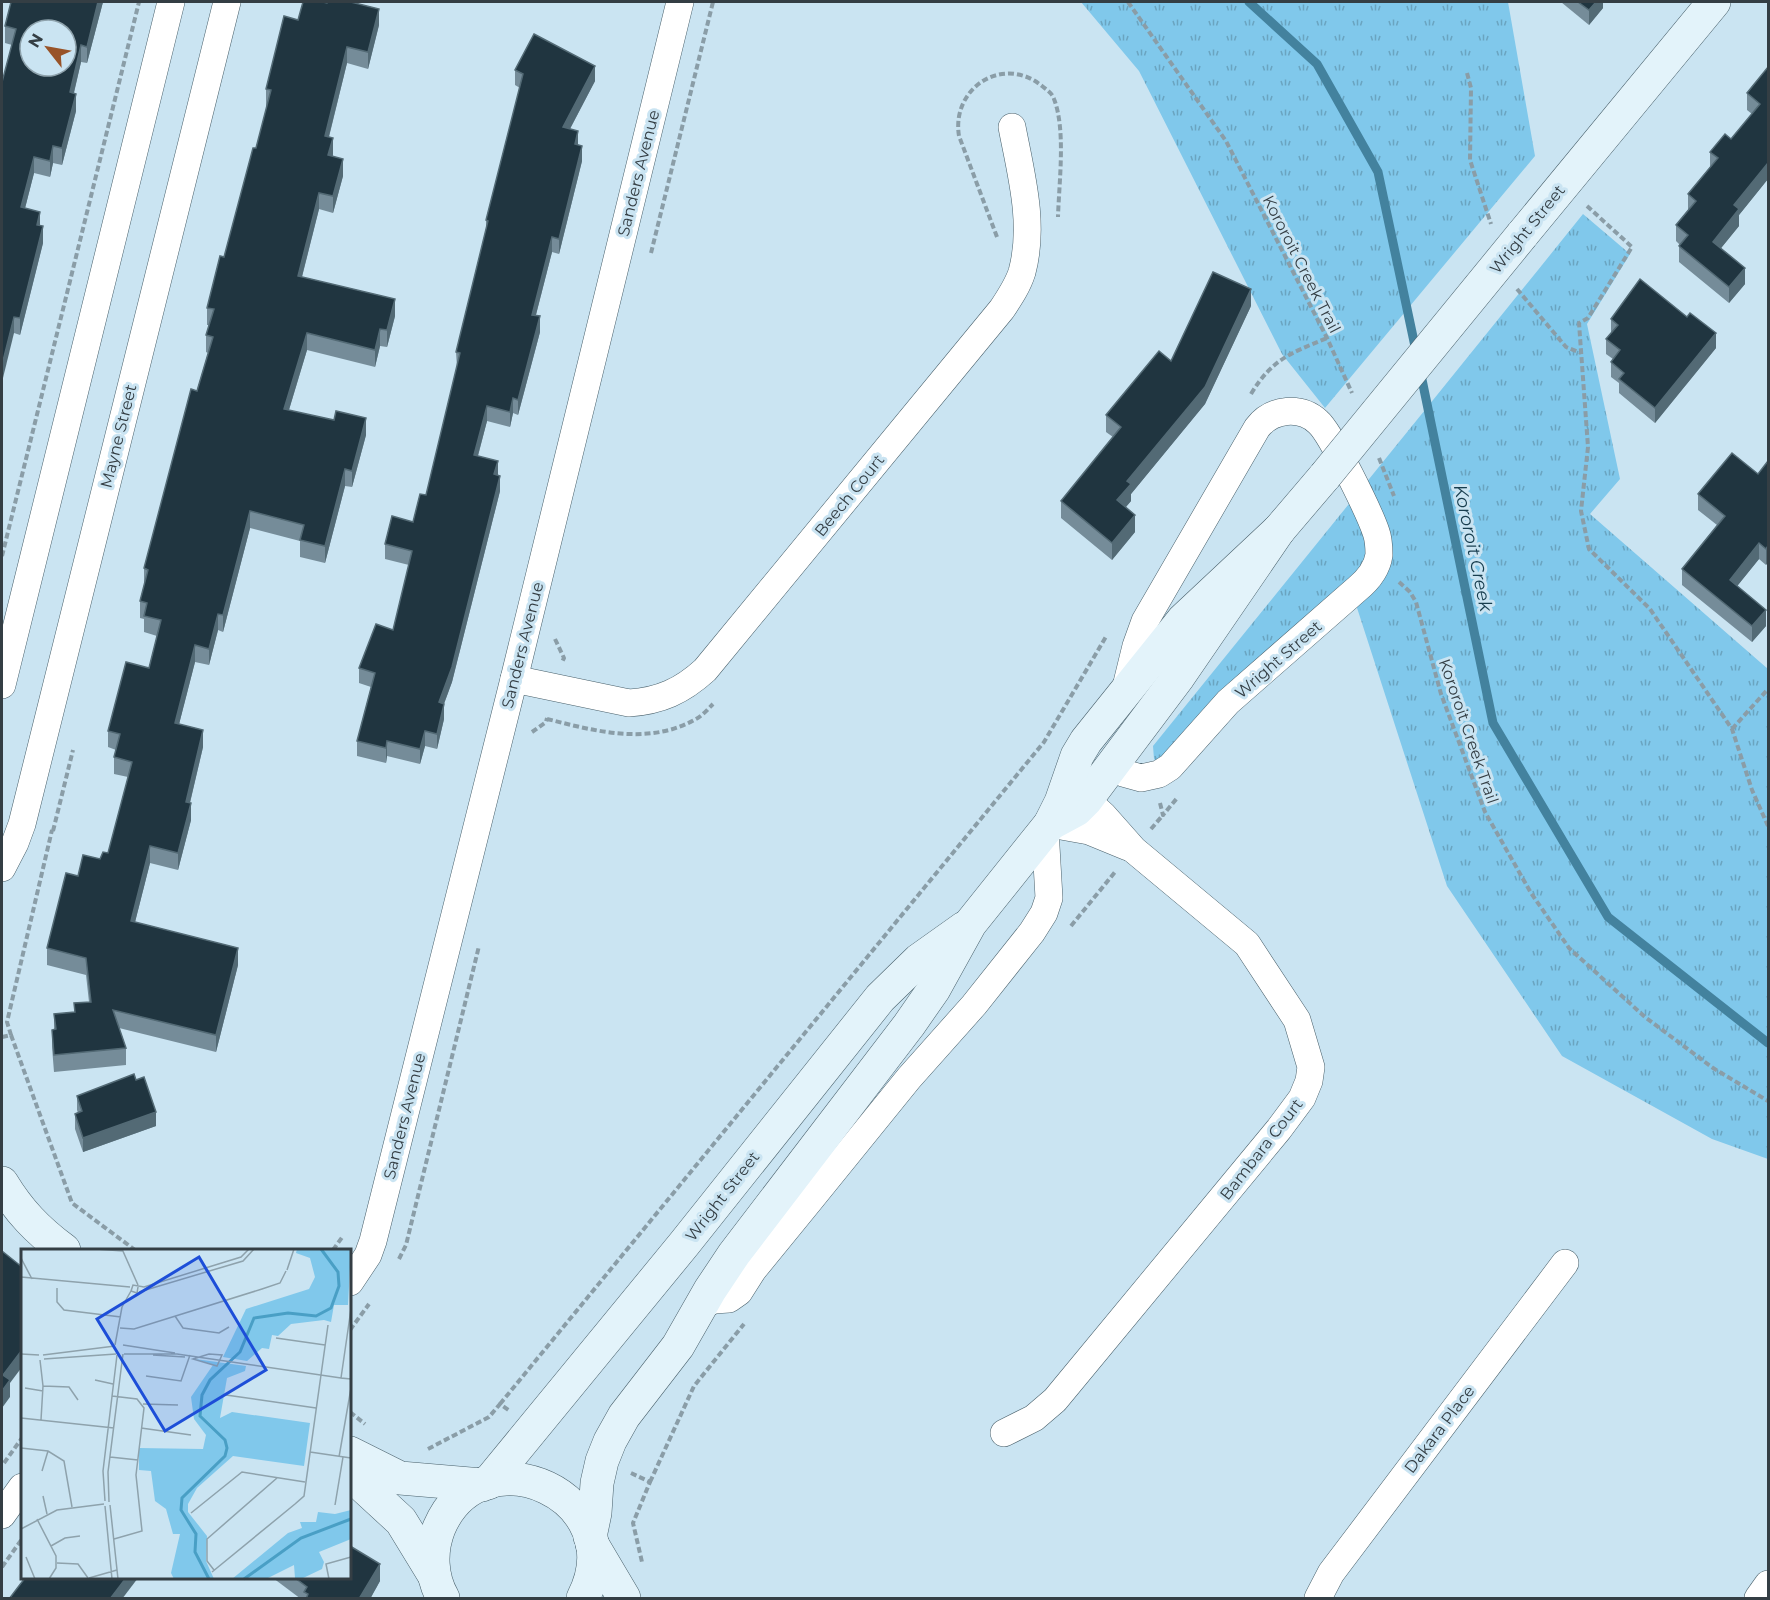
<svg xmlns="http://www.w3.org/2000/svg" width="1770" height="1600" viewBox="0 0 1770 1600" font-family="Montserrat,sans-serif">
	<defs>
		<pattern id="park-tufts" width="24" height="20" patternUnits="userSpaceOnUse" patternTransform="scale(1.5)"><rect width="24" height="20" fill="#80c8eb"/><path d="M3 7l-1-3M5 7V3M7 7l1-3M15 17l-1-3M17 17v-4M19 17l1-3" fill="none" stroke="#6aa4c0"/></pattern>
	</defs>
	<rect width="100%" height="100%" fill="#cae4f2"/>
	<g fill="url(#park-tufts)">
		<path d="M 1081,2 L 1508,2 L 1535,156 L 1325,408 L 1282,354 L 1139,71 Z"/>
		<path d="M 1583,214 L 1630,254 L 1587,324 L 1620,479 L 1590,514 L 1768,669 L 1768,1159 L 1712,1139 L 1562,1056 L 1447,886 L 1348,580 L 1171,750 L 1156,761 L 1154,759 L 1153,746 C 1296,569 1440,392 1583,214 Z"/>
	</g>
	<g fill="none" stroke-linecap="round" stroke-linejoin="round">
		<g stroke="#43829e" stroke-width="9">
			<path d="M 1249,2 L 1317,64 L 1378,172 L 1416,351"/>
			<path d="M 1420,370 L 1493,723 L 1608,917 L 1768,1043"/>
		</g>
		<g stroke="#49606b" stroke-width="28">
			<g id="street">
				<path d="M 514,679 L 629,703 C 660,701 682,691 705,670 L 1002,309 C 1010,297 1018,285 1022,272 C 1035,224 1021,174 1012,127"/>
				<path d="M 2,685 L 171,2"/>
				<path d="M 1115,763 L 1123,773 L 1141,778 L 1159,774 L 1170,767 L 1228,702 L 1357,589 C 1368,580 1377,569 1379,555 C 1379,547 1379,540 1376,532 C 1370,514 1331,433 1318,422 C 1301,406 1272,408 1257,428 L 1145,621 L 1136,646 L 1125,691"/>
				<path d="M 1050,824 L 1089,831 L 1128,847"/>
				<path d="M 2,868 L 15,843 L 22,824 L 227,2"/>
				<path d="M 350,1282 L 368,1255 L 373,1241 L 514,679 L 680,2"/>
				<path d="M 702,1305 L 714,1300 L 729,1299 L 739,1292 L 753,1270 L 811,1199 L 909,1078 L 974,1005 L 1032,932 L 1044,913 L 1049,898 L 1045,829"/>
				<path d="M 1004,1433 L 1034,1418 L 1055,1400 L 1279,1129 L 1302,1098 L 1309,1081 L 1311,1067 L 1297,1020 L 1247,944 L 1134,850 L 1103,815 L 1071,786"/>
				<path d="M 2,1515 L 22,1487"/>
				<path d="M 1318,1598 L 1331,1573 L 1565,1263"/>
				<path d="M 1758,1598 L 1768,1584"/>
			</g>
		</g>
		<g stroke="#49606b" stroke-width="34">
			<g id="secondary">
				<path d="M 1522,235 L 1714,2"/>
				<path d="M 1050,824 L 1076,810 L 1086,800 L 1179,676 L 1279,530 L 1325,476"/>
				<path d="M 2,1183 C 19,1211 37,1230 64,1250"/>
				<path d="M 350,1453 L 400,1478 L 482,1485"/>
				<path d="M 350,1474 L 401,1521 L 434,1575"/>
				<path d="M 488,1483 L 684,1244 L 880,998 L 919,960 L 964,928"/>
				<path d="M 590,1537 L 595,1513 L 597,1483 L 602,1461 L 610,1441 L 624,1416 L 678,1346 L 710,1290 L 734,1254 L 909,1025 L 934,989 L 970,924 L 1050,824 L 1061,802 L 1077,756 L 1086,741 L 1183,620 L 1279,530"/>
				<path d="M 592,1544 L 624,1598"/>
				<path d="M 443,1598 C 431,1577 430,1551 439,1528 C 482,1427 635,1498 583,1598"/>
			</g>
		</g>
		<g stroke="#8a9da7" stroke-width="4" stroke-dasharray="6 3" stroke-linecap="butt">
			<path d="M 1128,2 L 1226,141 L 1327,338 L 1352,393"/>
			<path d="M 1467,73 L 1471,88 L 1470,160 L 1491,224"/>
			<path d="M 1587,206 L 1632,247 L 1588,318 L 1579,323 L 1588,447 L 1581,511 L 1589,549 L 1650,609 L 1732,729 L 1752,790 L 1768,826"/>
			<path d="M 997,237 L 959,136 C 951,88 1003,54 1042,86 C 1047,90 1052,93 1054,99 C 1066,130 1059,182 1058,217"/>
			<path d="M 651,253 L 713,2"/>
			<path d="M 1517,289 L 1566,347 L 1581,353"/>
			<path d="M 1251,394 C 1272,359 1291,353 1327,338"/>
			<path d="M 1379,458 L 1394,496"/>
			<path d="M 2,556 L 139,2"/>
			<path d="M 1399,582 L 1410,592 L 1416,602 L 1441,694 L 1485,812 L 1531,893 L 1569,948 L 1645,1017 L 1713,1068 L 1768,1101"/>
			<path d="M 555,639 L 564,658 L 562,662"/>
			<path d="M 547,719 C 595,731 649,746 696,719 C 702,716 708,709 713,704"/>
			<path d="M 1732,729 L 1768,689"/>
			<path d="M 532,732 L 546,722 L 547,718"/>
			<path d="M 1160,803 L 1163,815 L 1178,797"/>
			<path d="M 1151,829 L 1163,815"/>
			<path d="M 53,831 L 73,750"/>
			<path d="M 1071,926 L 1115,872"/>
			<path d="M 11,1035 L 72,1203 L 135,1250"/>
			<path d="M 2,1037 L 11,1035 L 7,1022 L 52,830"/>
			<path d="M 333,1250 L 343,1236"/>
			<path d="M 399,1259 L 406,1245 L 479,946"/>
			<path d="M 350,1330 L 369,1304"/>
			<path d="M 500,1404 L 1044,742 L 1107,635"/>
			<path d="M 350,1412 L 365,1424"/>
			<path d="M 428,1449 L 489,1417 L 500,1404 L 510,1411"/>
			<path d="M 4,1463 L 22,1438"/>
			<path d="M 631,1473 L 650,1482 L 633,1523 L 642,1562"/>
			<path d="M 650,1482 L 694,1386 L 744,1324"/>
			<path d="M 2,1567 L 22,1539"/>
		</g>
		<use href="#street" stroke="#fff" stroke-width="27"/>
		<use href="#secondary" stroke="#e3f3fa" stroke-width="33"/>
		<g stroke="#49606b" stroke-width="34" stroke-linecap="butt">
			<path id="secondary-bridge" d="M 1325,476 L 1522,235"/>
		</g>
		<use href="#secondary-bridge" stroke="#e3f3fa" stroke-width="33"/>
	</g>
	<g fill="#758c99">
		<path d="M 103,2 L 87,63 L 81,62 L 74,93 L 76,111 L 62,165 L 53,163 L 50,177 L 34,173 L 25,208 L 40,226 L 43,243 L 20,335 L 14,333 L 12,45 L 5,43 L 5,26 Z"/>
		<path d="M 1561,2 L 1603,2 L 1603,8 L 1589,25 Z"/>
		<path d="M 298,20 L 379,25 L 368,69 L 347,63 L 329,137 L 333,154 L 333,156 L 343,176 L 333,213 L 319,209 L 302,277 L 395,316 L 387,347 L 380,346 L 375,367 L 307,350 L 289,410 L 366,435 L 352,487 L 345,486 L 325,563 L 300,557 L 300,541 L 250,528 L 223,632 L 218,630 L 209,665 L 195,662 L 179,724 L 203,747 L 190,803 L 191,820 L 178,870 L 150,863 L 135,922 L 238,965 L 216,1052 L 119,1028 L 126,1048 L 126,1065 L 54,1072 L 52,1047 L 52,1030 L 54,1030 L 54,1014 L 74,1012 L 74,1003 L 89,1002 L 86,975 L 47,965 L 47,948 L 78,876 L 108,853 L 128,777 L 114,774 L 114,757 L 116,750 L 108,747 L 108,731 L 149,668 L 157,636 L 144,632 L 144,619 L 140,618 L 140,601 L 144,585 L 144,568 L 208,353 L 206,352 L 206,335 L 209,325 L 207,325 L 207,308 L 224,257 L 256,148 L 267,106 L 266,106 L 266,89 Z"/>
		<path d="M 1768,67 L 1768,179 L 1739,215 L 1739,226 L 1721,248 L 1745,284 L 1729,303 L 1679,262 L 1679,246 L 1680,245 L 1676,241 L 1676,225 L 1688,210 L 1688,194 L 1710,167 L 1710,152 L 1731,139 L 1752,114 L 1747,110 L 1747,93 Z"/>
		<path d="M 515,70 L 595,81 L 570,129 L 578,145 L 582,161 L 559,254 L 552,252 L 536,315 L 540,332 L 518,415 L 513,413 L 510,427 L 487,421 L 478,456 L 498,475 L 500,491 L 452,682 L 444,704 L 444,719 L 437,749 L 425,746 L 420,764 L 387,756 L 386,763 L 357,756 L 357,741 L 371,687 L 359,683 L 359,668 L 393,630 L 409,565 L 385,559 L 385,544 L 413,522 L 426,495 L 457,367 L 456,352 L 486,229 L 486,220 L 520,88 L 515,85 Z"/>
		<path d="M 1251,306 L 1205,404 L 1131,494 L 1131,501 L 1126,507 L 1135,532 L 1112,560 L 1061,518 L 1061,501 L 1113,437 L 1106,432 L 1106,415 L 1171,361 Z"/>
		<path d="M 1611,319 L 1716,348 L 1655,423 L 1619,393 L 1619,383 L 1611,377 L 1611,362 L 1613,359 L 1606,354 L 1606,339 L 1611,334 Z"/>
		<path d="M 1768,461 L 1768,562 L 1766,565 L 1759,559 L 1737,586 L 1766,626 L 1752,642 L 1682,585 L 1682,569 L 1717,525 L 1698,510 L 1698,494 L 1758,474 Z"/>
		<path d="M 77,1096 L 156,1126 L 83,1152 L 75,1129 L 75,1114 L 78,1113 L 77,1110 Z"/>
		<path d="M 273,1578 L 350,1578 L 380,1581 L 370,1599 L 301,1599 Z"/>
	</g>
	<g fill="#536a75">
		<path d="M 98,2 L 103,2 L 87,63 L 87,47 Z"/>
		<path d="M 1596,2 L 1603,2 L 1603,8 L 1589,25 L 1589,10 Z"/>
		<path d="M 379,9 L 379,25 L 368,69 L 368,52 Z"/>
		<path d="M 81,45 L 81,62 L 70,109 L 70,92 Z"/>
		<path d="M 347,47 L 347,63 L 325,152 L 325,136 Z"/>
		<path d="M 595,66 L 595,81 L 563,142 L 563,127 Z"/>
		<path d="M 76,94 L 76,111 L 62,165 L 62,148 Z"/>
		<path d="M 578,131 L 578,146 L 575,144 Z"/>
		<path d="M 333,138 L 333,154 L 328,172 L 328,155 Z"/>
		<path d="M 53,146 L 53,163 L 50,177 L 50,161 Z"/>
		<path d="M 582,146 L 582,161 L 559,254 L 559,239 Z"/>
		<path d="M 34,157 L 34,173 L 21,224 L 21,207 Z"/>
		<path d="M 343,159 L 343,176 L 333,213 L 333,196 Z"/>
		<path d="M 1768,163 L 1768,179 L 1739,215 L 1739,226 L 1713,258 L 1713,242 L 1734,205 Z"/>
		<path d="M 319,193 L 319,209 L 298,292 L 298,276 Z"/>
		<path d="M 40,212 L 40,228 L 37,225 Z"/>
		<path d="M 43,226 L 43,243 L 20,335 L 20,318 Z"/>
		<path d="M 552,237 L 552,252 L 532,330 L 532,315 Z"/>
		<path d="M 1745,268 L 1745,284 L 1729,303 L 1729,287 Z"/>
		<path d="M 1251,289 L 1251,306 L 1205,404 L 1131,494 L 1131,501 L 1117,517 L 1117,500 L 1127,481 Z"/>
		<path d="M 395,299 L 395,316 L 387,347 L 387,330 Z"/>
		<path d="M 540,316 L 540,332 L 518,415 L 518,400 Z"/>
		<path d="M 14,317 L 14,333 L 2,382 L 2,365 Z"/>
		<path d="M 380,329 L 380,346 L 375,367 L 375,350 Z"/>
		<path d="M 307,333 L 307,350 L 284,426 L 284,409 Z"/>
		<path d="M 1716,333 L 1716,348 L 1655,423 L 1655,408 Z"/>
		<path d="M 513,398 L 513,413 L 510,427 L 510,412 Z"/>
		<path d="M 487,406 L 487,421 L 474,470 L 474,455 Z"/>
		<path d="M 366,418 L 366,435 L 352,487 L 352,471 Z"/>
		<path d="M 498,461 L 498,476 L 494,474 Z"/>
		<path d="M 345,469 L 345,486 L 325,563 L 325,546 Z"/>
		<path d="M 500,476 L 500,491 L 452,682 L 439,717 L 439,702 Z"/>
		<path d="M 250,511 L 250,528 L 223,632 L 223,615 Z"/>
		<path d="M 1135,515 L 1135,532 L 1112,560 L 1112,543 Z"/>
		<path d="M 1759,543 L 1759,559 L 1730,595 L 1730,580 Z"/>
		<path d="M 1768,546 L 1768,562 L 1766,565 L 1766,549 Z"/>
		<path d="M 1766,610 L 1766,626 L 1752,642 L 1752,626 Z"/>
		<path d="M 218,614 L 218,630 L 209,665 L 209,649 Z"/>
		<path d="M 195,645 L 195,662 L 175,740 L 175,723 Z"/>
		<path d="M 444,704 L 444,719 L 437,749 L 437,734 Z"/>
		<path d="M 203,730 L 203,747 L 186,819 L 186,802 Z"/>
		<path d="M 425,731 L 425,746 L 420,764 L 420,749 Z"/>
		<path d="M 387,741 L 387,756 L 386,763 L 386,748 Z"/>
		<path d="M 191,803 L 191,820 L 178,870 L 178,853 Z"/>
		<path d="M 150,846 L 150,863 L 131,938 L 131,921 Z"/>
		<path d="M 238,948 L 238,965 L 216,1052 L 216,1035 Z"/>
		<path d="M 156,1112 L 156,1126 L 83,1152 L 83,1138 Z"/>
		<path d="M 22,1350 L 22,1367 L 10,1383 L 10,1397 L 2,1408 L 2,1391 L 3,1375 Z"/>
		<path d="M 380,1564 L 380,1581 L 370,1599 L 359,1599 Z"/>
		<path d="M 126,1578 L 138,1578 L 122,1599 L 110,1599 Z"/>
	</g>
	<g fill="#203540" stroke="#536a75" stroke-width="1.5" fill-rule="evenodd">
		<path d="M 11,2 L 98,2 L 87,47 L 81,45 L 70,92 L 76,94 L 62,148 L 53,146 L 50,161 L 34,157 L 21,207 L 40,212 L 37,225 L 43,226 L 20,318 L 14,317 L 2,365 L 2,82 L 16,29 L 5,26 ZM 30,30 L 66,30 L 66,66 L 30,66 Z"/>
		<path d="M 303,2 L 323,2 L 327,3 L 328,2 L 351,2 L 379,9 L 368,52 L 347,47 L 325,136 L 333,138 L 328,155 L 343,159 L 333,196 L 319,193 L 298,276 L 395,299 L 387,330 L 380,329 L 375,350 L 307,333 L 284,409 L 334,420 L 336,411 L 366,418 L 352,471 L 345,469 L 325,546 L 300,540 L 304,525 L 250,511 L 223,615 L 218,614 L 209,649 L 195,645 L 175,723 L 203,730 L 186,802 L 191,803 L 178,853 L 150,846 L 131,921 L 238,948 L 216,1035 L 113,1010 L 126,1048 L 54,1055 L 52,1030 L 56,1029 L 54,1014 L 75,1012 L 74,1003 L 91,1002 L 86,958 L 47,948 L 66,873 L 78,876 L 83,855 L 100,859 L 103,852 L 108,853 L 132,762 L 114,757 L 120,734 L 108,731 L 126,662 L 149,668 L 161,620 L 144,616 L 147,603 L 140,601 L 148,570 L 144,568 L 191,389 L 197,391 L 213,337 L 206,335 L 214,309 L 207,308 L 220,256 L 224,257 L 253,148 L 256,148 L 271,90 L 266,89 L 284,16 L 298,20 Z"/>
		<path d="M 1578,2 L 1596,2 L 1589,10 Z"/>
		<path d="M 534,34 L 595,66 L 563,127 L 578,131 L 575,144 L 582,146 L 559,239 L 552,237 L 532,315 L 540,316 L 518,400 L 513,398 L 510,412 L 487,406 L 474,455 L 498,461 L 494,474 L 500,476 L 452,667 L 439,702 L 444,704 L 437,734 L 425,731 L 420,749 L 387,741 L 386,748 L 357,741 L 375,673 L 359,668 L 376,624 L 393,630 L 412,551 L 385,544 L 392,516 L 413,522 L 420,494 L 426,495 L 460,353 L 456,352 L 488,221 L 486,220 L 523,74 L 515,70 Z"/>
		<path d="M 1768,67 L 1768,163 L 1734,205 L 1739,209 L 1713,242 L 1745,268 L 1729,287 L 1679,246 L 1688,235 L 1676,225 L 1696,201 L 1688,194 L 1718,158 L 1710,152 L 1725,134 L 1731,139 L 1760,104 L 1747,93 Z"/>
		<path d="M 1213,272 L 1251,289 L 1205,387 L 1127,481 L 1131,484 L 1117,500 L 1135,515 L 1112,543 L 1061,501 L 1121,427 L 1106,415 L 1159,351 L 1171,361 Z"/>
		<path d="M 1640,279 L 1687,317 L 1690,313 L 1716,333 L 1655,408 L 1619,379 L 1624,373 L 1611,362 L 1620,350 L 1606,339 L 1618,325 L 1611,319 Z"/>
		<path d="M 1732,453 L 1758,474 L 1768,461 L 1768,546 L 1766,549 L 1759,543 L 1730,580 L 1766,610 L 1752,626 L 1682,569 L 1725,516 L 1698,494 Z"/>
		<path d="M 134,1074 L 136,1080 L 144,1077 L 156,1112 L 83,1138 L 75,1114 L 82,1111 L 77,1096 Z"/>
		<path d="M 2,1251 L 22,1267 L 22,1350 L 3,1375 L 10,1380 L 2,1391 Z"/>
		<path d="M 350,1546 L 380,1564 L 359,1599 L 306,1599 L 308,1594 L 304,1592 L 307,1587 L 295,1578 L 350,1578 Z"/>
		<path d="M 25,1578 L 126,1578 L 110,1599 L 9,1599 Z"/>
	</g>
	<g text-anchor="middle" stroke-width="6" stroke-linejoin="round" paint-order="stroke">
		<g font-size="16" fill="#343e44" stroke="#cae4f2">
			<text transform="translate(638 173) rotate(-76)" y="6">Sanders Avenue</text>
			<text transform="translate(1527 229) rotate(-51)" y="6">Wright Street</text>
			<text transform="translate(1302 264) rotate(63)" y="6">Kororoit Creek Trail</text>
			<text transform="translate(118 436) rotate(-76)" y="6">Mayne Street</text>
			<text transform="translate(849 495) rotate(-51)" y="6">Beech Court</text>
			<text transform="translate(522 645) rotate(-76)" y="6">Sanders Avenue</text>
			<text transform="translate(1278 659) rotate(-41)" y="6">Wright Street</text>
			<text transform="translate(1469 731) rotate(71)" y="6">Kororoit Creek Trail</text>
			<text transform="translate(404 1116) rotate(-76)" y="6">Sanders Avenue</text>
			<text transform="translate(1261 1149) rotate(-52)" y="6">Bambara Court</text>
			<text transform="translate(722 1196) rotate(-52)" y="6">Wright Street</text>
			<text transform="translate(1439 1429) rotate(-53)" y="6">Dakara Place</text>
		</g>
		<g font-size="18" font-style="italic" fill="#173d4e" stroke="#cae4f2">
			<text transform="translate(1473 548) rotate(78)" y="6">Kororoit Creek</text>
		</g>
	</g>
	<g transform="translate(21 1249)">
		<rect width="330" height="330" fill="#cae4f2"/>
		<path d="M 276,0 L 330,0 L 327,56 L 313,56 L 310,73 L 303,71 L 270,75 L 257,87 L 251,86 L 248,100 L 241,99 L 226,112 L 202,108 L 225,60 L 288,40 L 294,28 L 289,9 L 275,4 ZM 174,110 L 225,117 L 224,122 L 206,129 L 199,169 L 211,163 L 289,174 L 283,217 L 212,207 L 176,239 L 167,255 L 167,263 L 186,287 L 185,312 L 193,330 L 153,330 L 150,324 L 159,285 L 152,285 L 145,260 L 134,252 L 130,222 L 118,221 L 118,199 L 182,200 L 185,186 L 173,170 L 170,148 L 192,116 ZM 330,261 L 330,290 L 298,303 L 303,313 L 301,320 L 280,330 L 274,329 L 273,316 L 245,330 L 211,330 L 267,284 L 281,279 L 279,273 L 295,273 L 297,263 L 314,265 Z" fill="#80c8eb"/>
		<path fill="none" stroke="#499fc5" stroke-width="3" d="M 188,330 L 174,303 L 175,285 L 160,261 L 161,249 L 204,207 L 206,199 L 204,191 L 179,167 L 181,146 L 189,131 L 219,103 L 233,69 L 267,64 L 295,67 L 310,59 L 318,37 L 317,23 L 300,0M 223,330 L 280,289 L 330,270"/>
		<path fill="none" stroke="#8ea2ac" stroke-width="1.5" d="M 75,0 L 102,2M 101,0 L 117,36M 0,9 L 11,30M 266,21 L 273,0M 0,28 L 109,38M 117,38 L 116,44 L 110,42 L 112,36 L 123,38 L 220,8 L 228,0M 36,39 L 36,53 L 43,61 L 100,68M 118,43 L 222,12 L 233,0M 330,60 L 320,129 L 330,130M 154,67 L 162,79 L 198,84 L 208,78M 99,79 L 113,80 L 241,40 L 259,34 L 265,22M 255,89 L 304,96M 94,96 L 101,58 L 110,42M 102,96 L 154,104M 0,105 L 18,106M 103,105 L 156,105 L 320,129M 188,105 L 201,106 L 196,117 L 172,110 ZM 22,106 L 94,97M 132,106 L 164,108M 23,110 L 95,105M 19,111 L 22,137 L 20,171M 125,127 L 160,132 L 169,106M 74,131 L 92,135M 22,137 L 48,138 L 57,151M 4,139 L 22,142M 205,146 L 295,159M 91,147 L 116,150 L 123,159 L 115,226 L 121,282 L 93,290M 122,155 L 157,156M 0,169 L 93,179M 120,179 L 170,186M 0,199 L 27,202 L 43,212 L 51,258M 289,203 L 330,209M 89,208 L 117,211M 318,208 L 330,139M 21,222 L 27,202M 22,247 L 26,265M 84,252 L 82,222 L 96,106M 88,253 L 87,223 L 102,105M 274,255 L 283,247 L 307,76M 89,256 L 97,330M 314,256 L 322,208M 84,257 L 91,330M 170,264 L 221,223 L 284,233M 16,270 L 35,307 L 35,319 L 28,330M 0,280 L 36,261 L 83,255M 30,297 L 44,289 L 59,287M 5,308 L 14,330M 36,314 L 57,315 L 67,329M 193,321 L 186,312 L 186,290 L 256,229M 191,323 L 274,255M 68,329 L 96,321M 308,330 L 305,315 L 330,308"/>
		<path fill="#1d4ed8" fill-opacity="0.15" stroke="#1d4ed8" stroke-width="3" d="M 178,8 L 245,121 L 144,182 L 76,70 Z"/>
		<rect width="330" height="330" fill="none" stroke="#343e44" stroke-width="3"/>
	</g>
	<rect width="1770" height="1600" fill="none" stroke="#343e44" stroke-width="6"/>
	<g transform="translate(48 48) rotate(301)"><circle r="28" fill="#cae4f2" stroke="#8ea2ac" stroke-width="1.5"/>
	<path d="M0-4.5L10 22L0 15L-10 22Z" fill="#985328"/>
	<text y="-9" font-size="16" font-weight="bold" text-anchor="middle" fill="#343e44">N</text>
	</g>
</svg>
